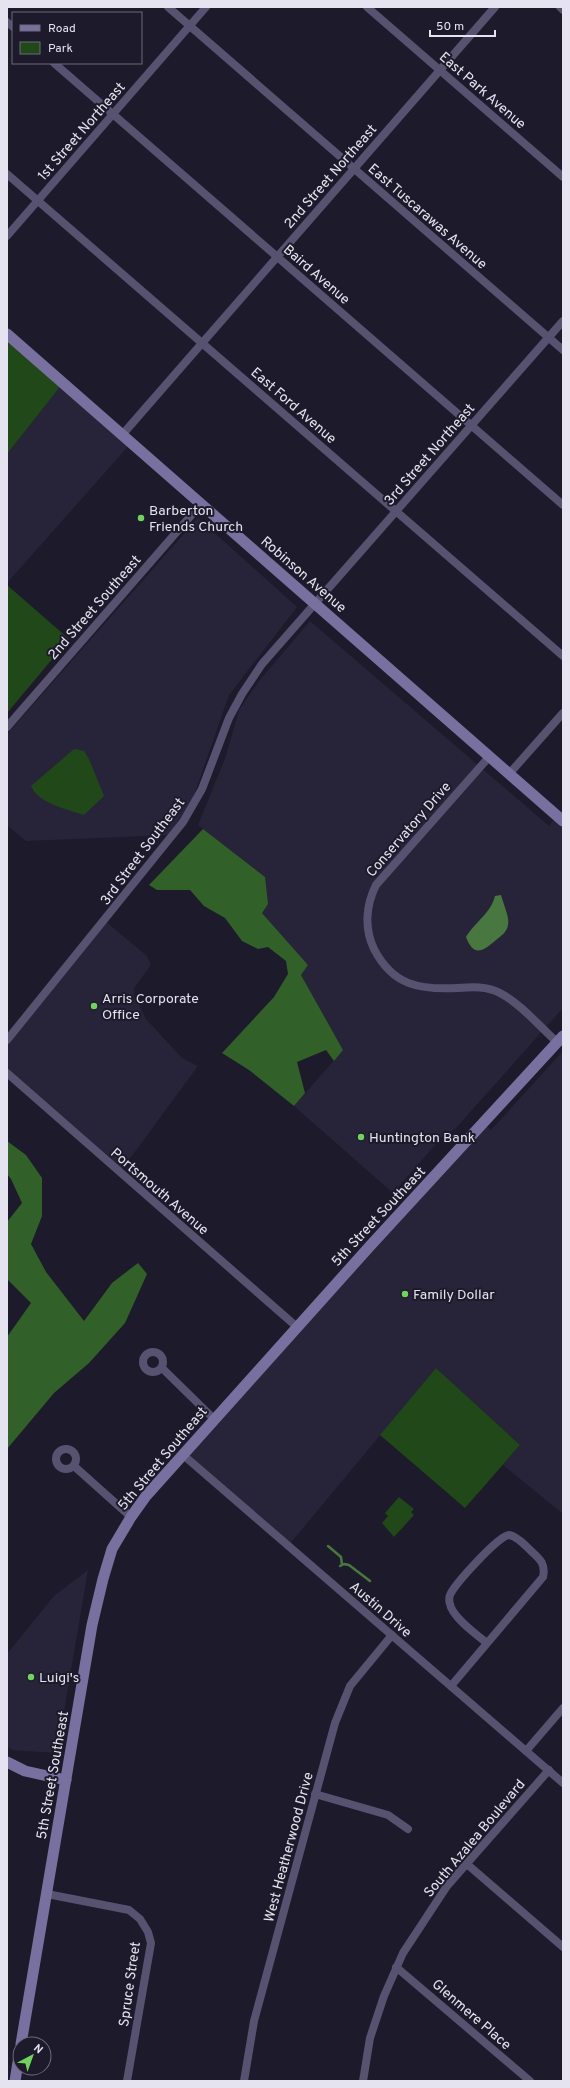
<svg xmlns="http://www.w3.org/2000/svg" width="570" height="2088" viewBox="0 0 570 2088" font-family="Overpass,sans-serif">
	<rect width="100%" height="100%" fill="#1d1a2b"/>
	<g fill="#27243a">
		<path d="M 63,383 L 131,443 L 7,583 L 7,454 Z"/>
		<path d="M 198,518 L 297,607 L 229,695 L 192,801 L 169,835 L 26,841 L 7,825 L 7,734 Z"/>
		<path d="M 310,621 L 549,826 L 557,815 L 563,821 L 563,1008 L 455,1129 L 442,1137 L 393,1193 L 294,1106 L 343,1050 L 301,975 L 308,965 L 262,913 L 265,877 L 198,825 L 226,756 L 239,710 L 259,681 Z"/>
		<path d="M 105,921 L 147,956 L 151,965 L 134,988 L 134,995 L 146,1019 L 182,1058 L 198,1066 L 120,1172 L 7,1073 L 7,1040 Z"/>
		<path d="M 563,1051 L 563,1514 L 503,1465 L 520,1445 L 436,1368 L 288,1546 L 182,1454 L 483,1123 L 491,1130 Z"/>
		<path d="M 88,1570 L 57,1753 L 12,1750 L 7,1746 L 7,1654 L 54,1596 Z"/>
	</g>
	<g fill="#204818">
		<path d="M 7,334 L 63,383 L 7,454 Z"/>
		<path d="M 7,585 L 69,639 L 7,713 Z"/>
		<path d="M 74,749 L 84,751 L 89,759 L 104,796 L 84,815 C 67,809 39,804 31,786 Z"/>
		<path d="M 436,1368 L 520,1445 L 465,1508 L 380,1435 Z"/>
		<path d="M 399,1497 L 414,1509 L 411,1512 L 414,1515 L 394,1537 L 382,1523 L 388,1516 L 385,1513 Z"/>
	</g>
	<g fill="#316128">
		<path d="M 203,829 L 265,877 L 268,904 L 262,913 L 308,965 L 301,975 L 343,1050 L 334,1061 L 326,1050 L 297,1062 L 305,1093 L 294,1106 L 249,1070 L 222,1053 L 274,997 L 288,974 L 286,961 L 268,947 L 258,949 L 242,941 L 225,918 L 204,906 L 190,890 L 157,890 L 149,885 Z"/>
		<path d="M 7,1141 L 26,1155 L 42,1178 L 42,1216 L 31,1244 L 46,1272 L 84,1321 L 112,1283 L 138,1263 L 147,1274 L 125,1323 L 89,1363 L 54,1393 L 7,1449 L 7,1337 L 31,1303 L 7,1279 L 7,1222 L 22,1203 L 11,1179 L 7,1174 Z"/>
	</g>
	<path fill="#48783f" d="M 501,895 C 503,903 510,918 508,925 C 507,932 501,936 496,940 C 483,951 474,958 466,937 C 475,922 491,913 495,896 Z"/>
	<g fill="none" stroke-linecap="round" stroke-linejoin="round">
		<g stroke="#48783f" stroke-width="2.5">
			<path d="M 328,1546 L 341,1557 L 342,1565"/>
			<path d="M 340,1566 L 344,1564 L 349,1565 L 370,1581"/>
		</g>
		<g stroke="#57526f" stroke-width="8">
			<path d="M 168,7 L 563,350"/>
			<path d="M 367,7 L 563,177"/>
			<path d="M 560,7 L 563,10"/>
			<path d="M 7,22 L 13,27"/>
			<path d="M 54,63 L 563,505"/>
			<path d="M 7,174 L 563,656"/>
			<path d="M 7,236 L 206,7"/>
			<path d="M 122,435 L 495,7"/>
			<path d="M 7,727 L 201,504"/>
			<path d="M 489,757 L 376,885 C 366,905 364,928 374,949 C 393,986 420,990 458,988 C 472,987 487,986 500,993 C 521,1004 539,1026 557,1042"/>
			<path d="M 509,774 L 563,713"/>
			<path d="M 7,1040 L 183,822 L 202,789 L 229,718 L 242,694 L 262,664 L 563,321"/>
			<path d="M 7,1073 L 297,1327"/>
			<circle cx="153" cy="1362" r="10"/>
			<path d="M 162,1368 L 214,1419"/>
			<circle cx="66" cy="1459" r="10"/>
			<path d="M 182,1454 L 563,1783"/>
			<path d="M 74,1466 L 131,1517"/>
			<path d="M 451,1686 L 543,1577 C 546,1564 540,1559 531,1551 C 526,1546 517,1536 509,1535 C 499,1535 454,1585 450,1595 C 449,1597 449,1602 450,1604 C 452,1617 477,1635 487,1643"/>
			<path d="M 526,1751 L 563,1708"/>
			<path d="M 315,1794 L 388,1815 L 408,1829"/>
			<path d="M 468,1865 L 563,1947"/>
			<path d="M 47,1894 L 129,1910 L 140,1919 L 148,1932 L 151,1943 L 127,2081"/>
			<path d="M 396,1967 L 530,2081"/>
			<path d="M 244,2081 L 254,2021 L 335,1723 L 350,1686 L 392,1635"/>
			<path d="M 363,2081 L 370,2038 L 384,1996 L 403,1953 L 447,1886 L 549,1770"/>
		</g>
		<g stroke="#78709e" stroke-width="11">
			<path d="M 7,334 L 563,821"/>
			<path d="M 7,1762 L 25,1771 L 66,1780"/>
			<path d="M 21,2044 L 92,1625 L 103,1579 L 112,1549 L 131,1517 L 146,1496 L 370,1246 L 563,1036"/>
			<path d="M 15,2081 L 20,2050"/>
		</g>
	</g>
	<g fill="#71d35e" stroke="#1d1a2b" stroke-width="1.5">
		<circle cx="141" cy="518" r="4"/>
		<circle cx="94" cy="1006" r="4"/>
		<circle cx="361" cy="1137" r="4"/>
		<circle cx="405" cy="1294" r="4"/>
		<circle cx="31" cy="1677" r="4"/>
	</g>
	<g text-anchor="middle" stroke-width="4" stroke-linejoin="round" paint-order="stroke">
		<g font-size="14" fill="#e5e3ef" stroke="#1d1a2b">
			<text transform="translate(483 90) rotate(41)" y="5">East Park Avenue</text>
			<text transform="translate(81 131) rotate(-49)" y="5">1st Street Northeast</text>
			<text transform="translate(330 176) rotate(-49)" y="5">2nd Street Northeast</text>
			<text transform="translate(428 216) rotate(41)" y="5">East Tuscarawas Avenue</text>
			<text transform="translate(317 274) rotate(41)" y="5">Baird Avenue</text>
			<text transform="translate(294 405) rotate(41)" y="5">East Ford Avenue</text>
			<text transform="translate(429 454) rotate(-49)" y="5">3rd Street Northeast</text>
			<text transform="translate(304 574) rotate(41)" y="5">Robinson Avenue</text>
			<text transform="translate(94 607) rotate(-49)" y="5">2nd Street Southeast</text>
			<text transform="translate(408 829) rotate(-49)" y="5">Conservatory Drive</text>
			<text transform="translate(142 851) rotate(-53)" y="5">3rd Street Southeast</text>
			<text transform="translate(160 1191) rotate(41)" y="5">Portsmouth Avenue</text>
			<text transform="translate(378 1216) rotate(-47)" y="5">5th Street Southeast</text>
			<text transform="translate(162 1458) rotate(-50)" y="5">5th Street Southeast</text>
			<text transform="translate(381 1609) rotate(41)" y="5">Austin Drive</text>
			<text transform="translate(52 1775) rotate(-80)" y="5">5th Street Southeast</text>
			<text transform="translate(474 1838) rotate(-50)" y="5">South Azalea Boulevard</text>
			<text transform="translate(288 1847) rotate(-75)" y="5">West Heatherwood Drive</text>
			<text transform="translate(129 1984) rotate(-82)" y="5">Spruce Street</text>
			<text transform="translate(472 2014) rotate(41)" y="5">Glenmere Place</text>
		</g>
		<g font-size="14" fill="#e5e3ef" stroke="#1d1a2b" text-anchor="start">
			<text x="149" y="515">Barberton<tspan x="149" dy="16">Friends Church</tspan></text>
			<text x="102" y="1003">Arris Corporate<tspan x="102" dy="16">Office</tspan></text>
			<text x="369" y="1142">Huntington Bank</text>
			<text x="413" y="1299">Family Dollar</text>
			<text x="39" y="1682">Luigi's</text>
		</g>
	</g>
	<rect width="570" height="2088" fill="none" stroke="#e5e3ef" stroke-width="16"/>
	<rect x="12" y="12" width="130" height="52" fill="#1d1a2b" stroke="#6d6a79"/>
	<rect x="20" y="25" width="20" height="6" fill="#78709e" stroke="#6d6a79"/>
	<text x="48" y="32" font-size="12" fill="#e5e3ef">Road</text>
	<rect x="20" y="42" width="20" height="12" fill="#204818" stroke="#6d6a79"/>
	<text x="48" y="52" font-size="12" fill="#e5e3ef">Park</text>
	<g transform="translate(32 2056) rotate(41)"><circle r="19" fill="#1d1a2b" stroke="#6d6a79"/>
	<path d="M0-3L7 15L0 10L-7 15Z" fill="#71d35e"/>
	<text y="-6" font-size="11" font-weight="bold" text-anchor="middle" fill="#e5e3ef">N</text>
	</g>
	<path d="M430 30v6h65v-6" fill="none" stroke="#e5e3ef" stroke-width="2"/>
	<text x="436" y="30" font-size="12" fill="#e5e3ef" stroke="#1d1a2b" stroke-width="3" paint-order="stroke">50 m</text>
</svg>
